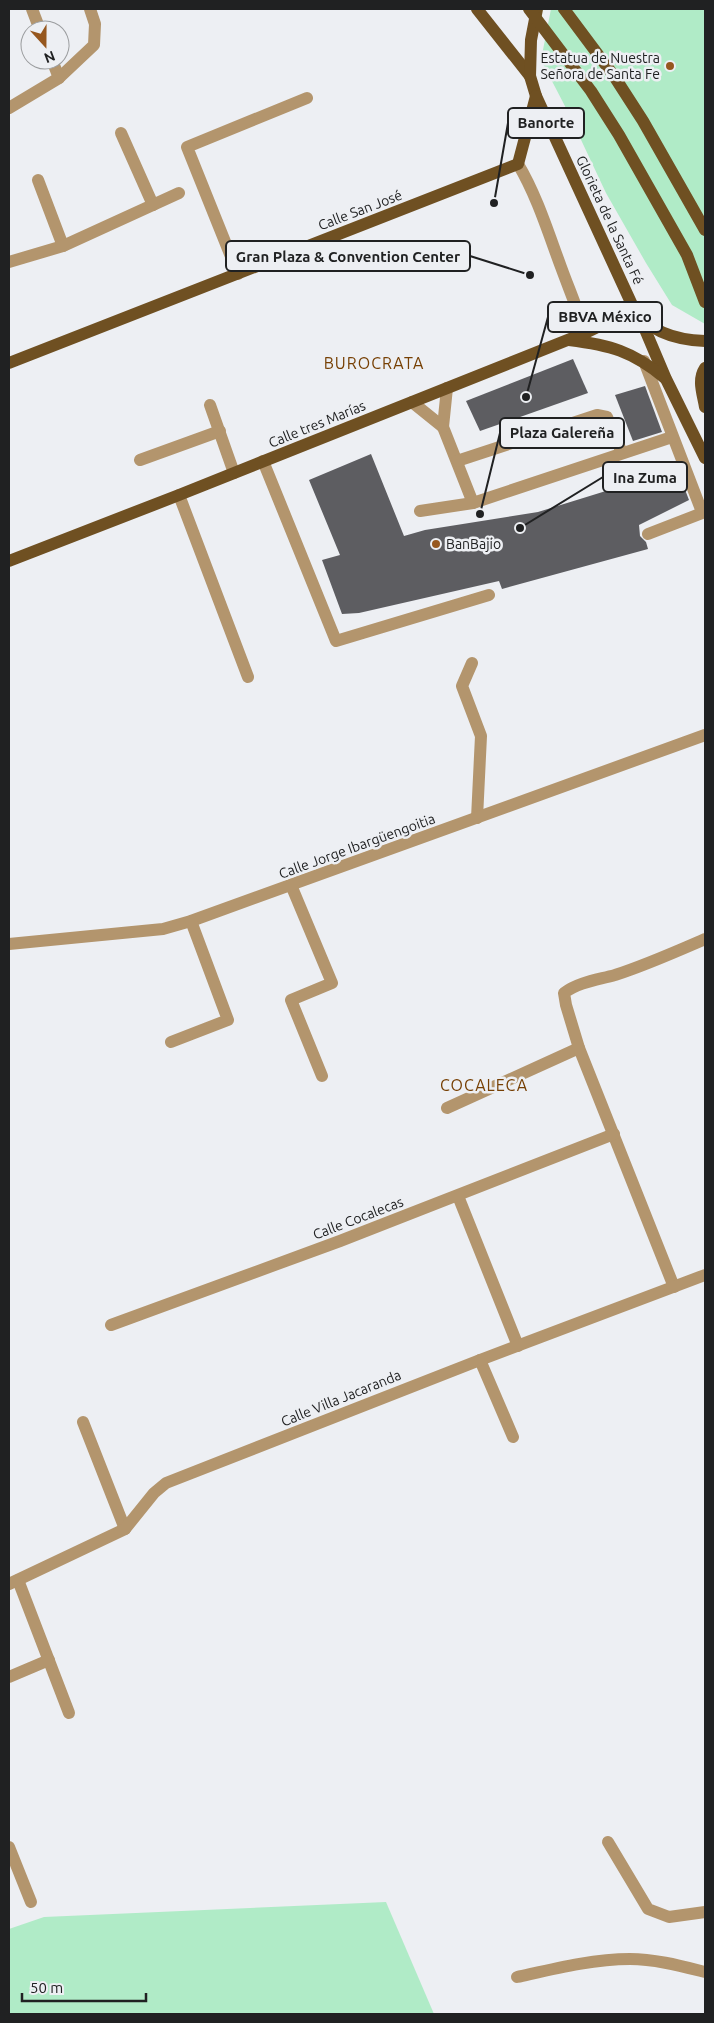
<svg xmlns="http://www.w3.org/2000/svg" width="714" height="2023" viewBox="0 0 714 2023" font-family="Ubuntu,sans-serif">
	<rect width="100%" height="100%" fill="#edeff3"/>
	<g fill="#b0ebc7">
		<path d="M 551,9 L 705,9 L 705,324 L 672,305 L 646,263 L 606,193 L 567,110 L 541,60 Z"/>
		<path d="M 386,1902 L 434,2014 L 9,2014 L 9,1929 L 44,1917 Z"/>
	</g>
	<g fill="#5d5d61">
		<path d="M 573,359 L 588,393 L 480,431 L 466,401 Z"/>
		<path d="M 645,386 L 662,432 L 633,441 L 615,395 Z"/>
		<path d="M 371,454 L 404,536 L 425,530 L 538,512 L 677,469 L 689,500 L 639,525 L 640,536 L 646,542 L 648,549 L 502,589 L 499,581 L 359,613 L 342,614 L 322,560 L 340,555 L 309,480 Z"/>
	</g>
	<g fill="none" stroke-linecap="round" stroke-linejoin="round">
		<g stroke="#b3956d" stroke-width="12">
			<path d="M 32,9 L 40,30"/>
			<path d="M 52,60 L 59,78"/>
			<path d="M 9,108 L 59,78 L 94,45 L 95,24 L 90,9"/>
			<path d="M 121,133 L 153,205"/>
			<path d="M 518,164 C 537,196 548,232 561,267 C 569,289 578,310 585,333"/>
			<path d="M 38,180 L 63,246"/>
			<path d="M 9,262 L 63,246 L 179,193"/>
			<path d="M 238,274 L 187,147 L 307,98"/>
			<path d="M 644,361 L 702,512"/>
			<path d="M 447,388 L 443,427 L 473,503"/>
			<path d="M 412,402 L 443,427"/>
			<path d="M 210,405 L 234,473"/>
			<path d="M 140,460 L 220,431"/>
			<path d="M 263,461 L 336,641 L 489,595"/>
			<path d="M 457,461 L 597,415 L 607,417 L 622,453"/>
			<path d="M 179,495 L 248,677"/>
			<path d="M 420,511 L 473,503 L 672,437"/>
			<path d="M 648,534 L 705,512"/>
			<path d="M 472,663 L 462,686 L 481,736 L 477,818"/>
			<path d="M 291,885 L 332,983 L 291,1000 L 322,1076"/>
			<path d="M 9,944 L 163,929 L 191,921 L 705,735"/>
			<path d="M 171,1042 L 228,1020 L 191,921"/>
			<path d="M 447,1108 L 579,1048"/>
			<path d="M 458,1196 L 518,1346"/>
			<path d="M 674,1287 L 579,1048 L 566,1005 L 564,993 C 579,982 597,980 615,975 C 646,965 675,952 705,939"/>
			<path d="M 111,1325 L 340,1241 L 614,1134"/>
			<path d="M 480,1360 L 513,1437"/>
			<path d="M 83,1422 L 125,1529"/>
			<path d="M 18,1580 L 69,1713"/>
			<path d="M 9,1584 L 125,1529 L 154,1493 L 166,1483 L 480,1360 L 705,1275"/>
			<path d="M 9,1677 L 49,1660"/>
			<path d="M 608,1842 L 648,1909 L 669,1917 L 705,1912"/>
			<path d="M 9,1847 L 31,1902"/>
			<path d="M 517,1977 C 553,1969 592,1959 630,1959 C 655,1959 681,1966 705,1972"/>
		</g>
		<g stroke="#6f5022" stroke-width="12">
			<path d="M 477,9 L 530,76"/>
			<path d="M 537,9 L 531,40 L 530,76 L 536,96 L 634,309 C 650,333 678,340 705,341"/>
			<path d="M 564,9 L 614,76 L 643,121 L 705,230"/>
			<path d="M 641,320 L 666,379 L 705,458"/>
			<path d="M 569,340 C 610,345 632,351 665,378"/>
			<path d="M 9,363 L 518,164 L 536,96"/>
			<path d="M 705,368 C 697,380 703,394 705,407"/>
			<path d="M 9,561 L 179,495 L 585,333 L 634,309"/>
		</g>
		<path stroke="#6f5022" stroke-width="12" d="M 529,9 L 591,91 L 619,135 L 687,255 L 705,302"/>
	</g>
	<g fill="#96571e" stroke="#edeff3" stroke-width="2">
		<circle cx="670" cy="66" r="5"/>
		<circle cx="436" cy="544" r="5"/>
	</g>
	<g text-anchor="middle" stroke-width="5" stroke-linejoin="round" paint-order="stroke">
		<g font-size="14" fill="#202122" stroke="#edeff3" text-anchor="end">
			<text x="660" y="63">Estatua de Nuestra<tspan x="660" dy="16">Señora de Santa Fe</tspan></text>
			<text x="446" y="549" text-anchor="start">BanBajio</text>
		</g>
		<g font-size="14" fill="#202122" stroke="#edeff3">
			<text transform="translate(360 210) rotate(-21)" y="5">Calle San José</text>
			<text transform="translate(610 220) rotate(65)" y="5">Glorieta de la Santa Fé</text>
			<text transform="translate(317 424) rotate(-22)" y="5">Calle tres Marías</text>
			<text transform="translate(357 846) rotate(-20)" y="5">Calle Jorge Ibargüengoitia</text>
			<text transform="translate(358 1218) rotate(-21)" y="5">Calle Cocalecas</text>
			<text transform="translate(341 1398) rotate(-22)" y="5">Calle Villa Jacaranda</text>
		</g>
		<g font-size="16" letter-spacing="1" fill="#763f03" stroke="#edeff3">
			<text x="374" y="369">BUROCRATA</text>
			<text x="484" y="1091">COCALECA</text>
		</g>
	</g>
	<path fill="none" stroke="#202122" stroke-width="2" d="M494 203L508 123M530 275L470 256M526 397L548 317M480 514L500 433M520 528L603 477"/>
	<g fill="#202122" stroke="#edeff3" stroke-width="2">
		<circle cx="494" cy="203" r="5"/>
		<circle cx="530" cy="275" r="5"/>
		<circle cx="526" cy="397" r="5"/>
		<circle cx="480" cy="514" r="5"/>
		<circle cx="520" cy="528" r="5"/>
	</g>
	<g fill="#edeff3" stroke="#202122" stroke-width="2">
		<rect x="508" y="108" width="76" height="30" rx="5"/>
		<rect x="226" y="241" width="244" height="30" rx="5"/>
		<rect x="548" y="302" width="114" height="30" rx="5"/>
		<rect x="500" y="418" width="124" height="30" rx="5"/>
		<rect x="603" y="462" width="84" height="30" rx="5"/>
	</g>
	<g font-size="15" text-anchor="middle" font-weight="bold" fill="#202122">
		<text x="546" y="128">Banorte</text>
		<text x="348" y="262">Gran Plaza &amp; Convention Center</text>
		<text x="605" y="322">BBVA México</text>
		<text x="562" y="438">Plaza Galereña</text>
		<text x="645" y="483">Ina Zuma</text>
	</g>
	<rect width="714" height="2023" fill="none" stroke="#202122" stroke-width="20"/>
	<g transform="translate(45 45) rotate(159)"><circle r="24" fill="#edeff3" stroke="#9b9d9f"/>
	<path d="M0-4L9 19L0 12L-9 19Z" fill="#96571e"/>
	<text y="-8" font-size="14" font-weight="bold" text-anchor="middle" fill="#202122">N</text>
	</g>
	<path d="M22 1993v8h124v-8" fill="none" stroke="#202122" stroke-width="2.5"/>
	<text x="30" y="1993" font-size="15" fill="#202122" stroke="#edeff3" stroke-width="4" paint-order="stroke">50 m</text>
</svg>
